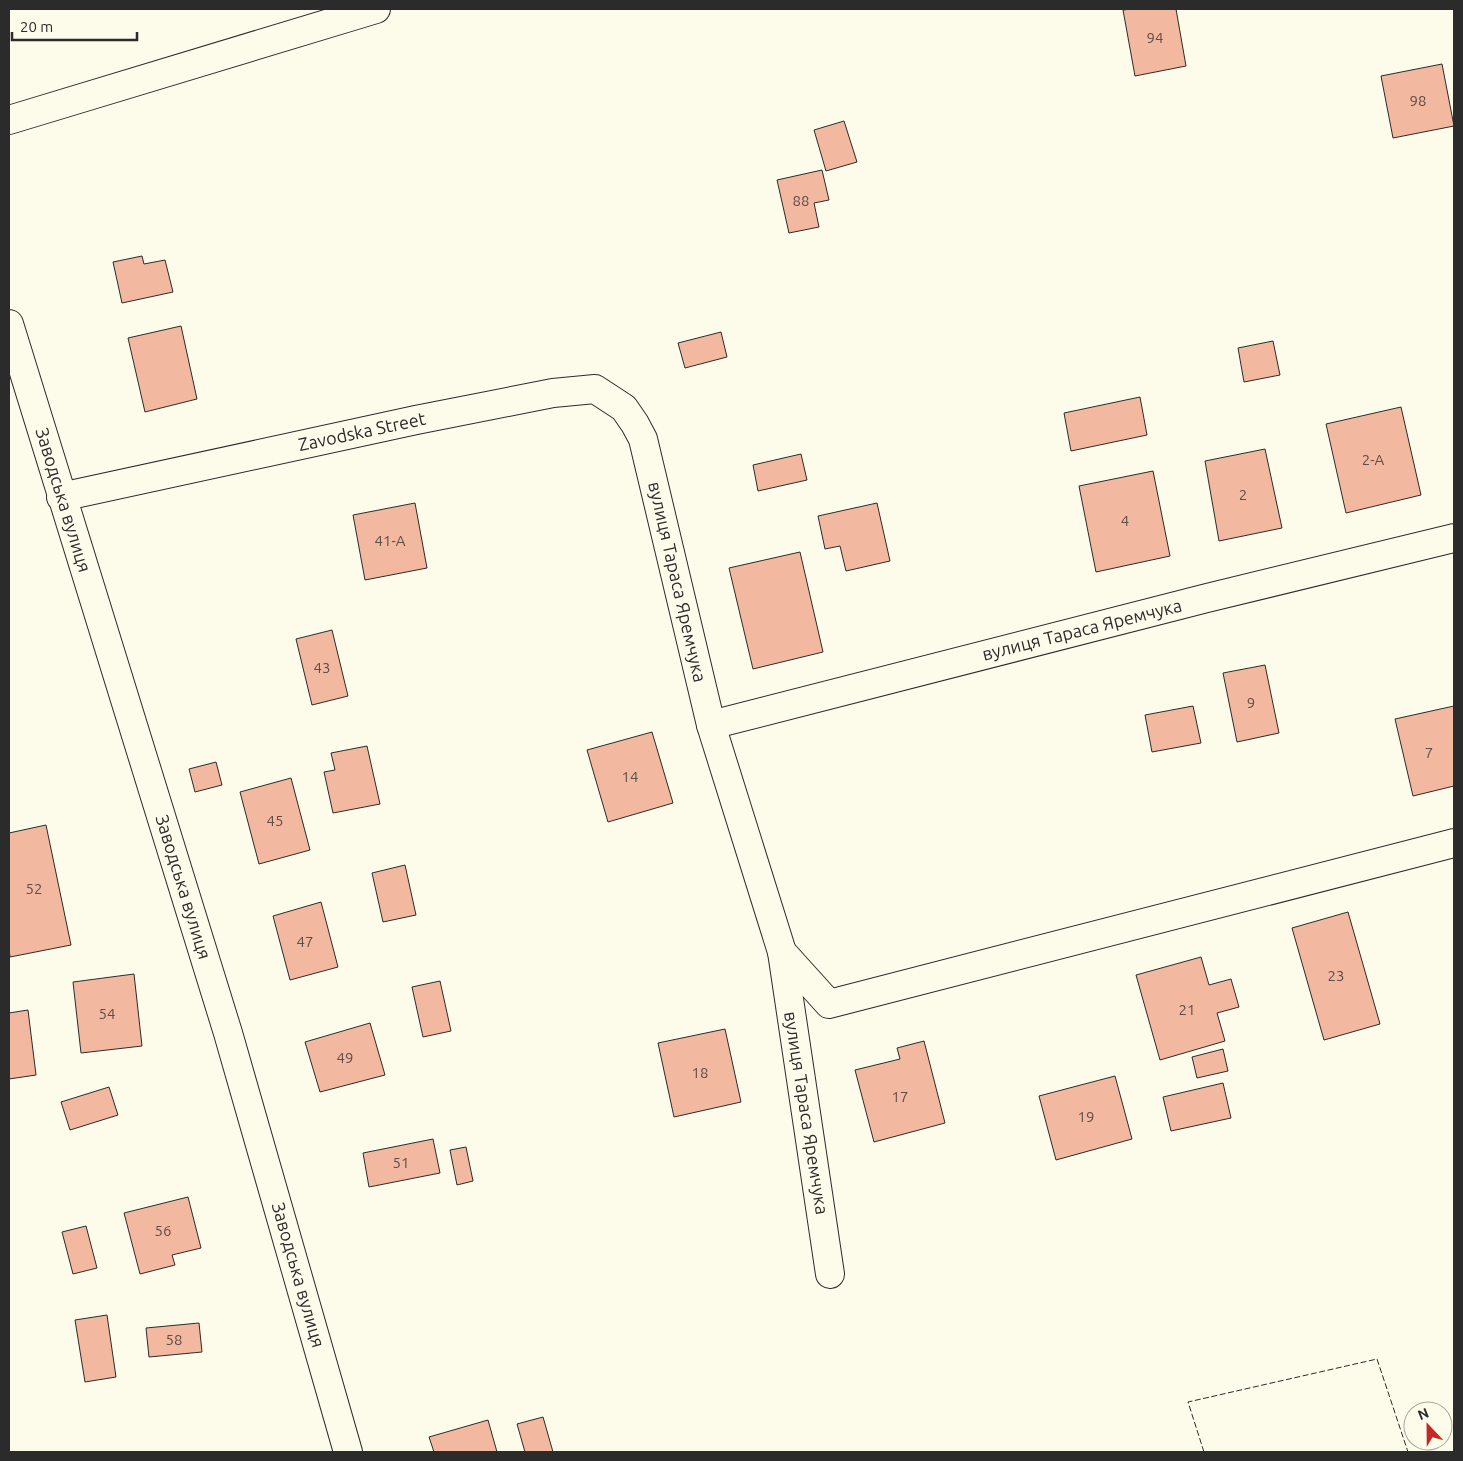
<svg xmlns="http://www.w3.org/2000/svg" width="1463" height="1461" viewBox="0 0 1463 1461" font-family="Ubuntu,sans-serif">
	<rect width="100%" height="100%" fill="#fdfbea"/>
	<g fill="#f2b8a0" stroke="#2b2b2b">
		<path d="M 1132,9 L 1176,9 L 1186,66 L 1135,76 L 1123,10 Z"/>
		<path d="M 1442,64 L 1454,126 L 1393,138 L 1381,76 Z"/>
		<path d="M 844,121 L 857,162 L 826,171 L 814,130 Z"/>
		<path d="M 822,170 L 829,200 L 814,203 L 819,227 L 789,233 L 777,180 Z"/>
		<path d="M 142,256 L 144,264 L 165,260 L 173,292 L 122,303 L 113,262 Z"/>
		<path d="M 181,326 L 197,399 L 145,412 L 128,338 Z"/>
		<path d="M 721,332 L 727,357 L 685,368 L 678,343 Z"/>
		<path d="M 1273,341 L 1280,375 L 1244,382 L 1238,348 Z"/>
		<path d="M 1140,397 L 1147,435 L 1071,451 L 1064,413 Z"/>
		<path d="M 1401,407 L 1421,495 L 1346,513 L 1326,424 Z"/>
		<path d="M 1265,449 L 1282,528 L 1219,541 L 1205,461 Z"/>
		<path d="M 801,454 L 807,480 L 758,491 L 753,465 Z"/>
		<path d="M 1153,471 L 1170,556 L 1096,572 L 1079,486 Z"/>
		<path d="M 415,503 L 427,568 L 365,580 L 353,515 Z"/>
		<path d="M 877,503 L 890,561 L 846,571 L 840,546 L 825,549 L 818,516 Z"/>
		<path d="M 800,552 L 823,652 L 753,669 L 729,568 Z"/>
		<path d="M 332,630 L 348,696 L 312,705 L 296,639 Z"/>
		<path d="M 1265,665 L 1279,733 L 1237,742 L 1223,673 Z"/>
		<path d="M 1193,706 L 1201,743 L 1152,752 L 1145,715 Z"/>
		<path d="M 1454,706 L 1454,786 L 1413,796 L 1395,719 Z"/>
		<path d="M 652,732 L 673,803 L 608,822 L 587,750 Z"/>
		<path d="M 367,746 L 380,804 L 333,813 L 324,772 L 335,770 L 331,753 Z"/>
		<path d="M 216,762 L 222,785 L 195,792 L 189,769 Z"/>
		<path d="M 291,778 L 310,850 L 259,864 L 240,792 Z"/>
		<path d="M 46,825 L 71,945 L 10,957 L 9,948 L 9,833 Z"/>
		<path d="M 405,865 L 416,915 L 383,922 L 372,873 Z"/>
		<path d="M 321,902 L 338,967 L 290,980 L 273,916 Z"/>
		<path d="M 1348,912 L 1380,1024 L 1324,1040 L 1292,928 Z"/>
		<path d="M 1201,957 L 1209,985 L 1231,979 L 1239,1007 L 1217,1013 L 1225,1041 L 1160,1060 L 1136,975 Z"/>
		<path d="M 134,974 L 142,1046 L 81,1053 L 73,982 Z"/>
		<path d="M 440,981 L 451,1031 L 423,1037 L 412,987 Z"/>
		<path d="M 28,1010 L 36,1075 L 9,1079 L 9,1013 Z"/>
		<path d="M 370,1023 L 385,1075 L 320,1092 L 305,1042 Z"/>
		<path d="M 725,1029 L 741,1102 L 674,1117 L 658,1043 Z"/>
		<path d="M 924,1041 L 945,1123 L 874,1142 L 855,1070 L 900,1059 L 897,1048 Z"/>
		<path d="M 1223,1049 L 1228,1071 L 1197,1078 L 1192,1057 Z"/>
		<path d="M 1115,1076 L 1132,1139 L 1056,1160 L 1039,1096 Z"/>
		<path d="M 1223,1083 L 1231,1118 L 1171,1131 L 1163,1097 Z"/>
		<path d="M 109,1087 L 118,1115 L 70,1130 L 61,1102 Z"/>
		<path d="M 433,1139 L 440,1173 L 369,1187 L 363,1153 Z"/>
		<path d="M 466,1147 L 473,1181 L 457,1185 L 450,1150 Z"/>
		<path d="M 188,1197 L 201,1248 L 172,1255 L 175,1265 L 140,1274 L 124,1213 Z"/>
		<path d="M 86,1226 L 97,1268 L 73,1274 L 62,1232 Z"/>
		<path d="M 107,1315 L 116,1377 L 85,1382 L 75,1320 Z"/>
		<path d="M 199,1323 L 202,1352 L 149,1357 L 146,1328 Z"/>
		<path d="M 543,1417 L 553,1452 L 525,1452 L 517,1424 Z"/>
		<path d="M 488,1420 L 497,1452 L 434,1452 L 429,1437 Z"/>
	</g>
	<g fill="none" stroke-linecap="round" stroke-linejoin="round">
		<g stroke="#2b2b2b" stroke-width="30">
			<g id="minor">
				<path d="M 9,120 L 376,9"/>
				<path d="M 9,324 L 228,1033 L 348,1452"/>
				<path d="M 61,497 L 416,420 L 553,393 L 595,389 L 624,408 L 635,424 L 643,439 L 711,725 L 782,952 L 830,1274"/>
				<path d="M 711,725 L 1207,598 L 1454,538"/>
				<path d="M 782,952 L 829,1004 L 1454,843"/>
			</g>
		</g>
		<use href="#minor" stroke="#fdfbea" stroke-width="28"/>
		<path stroke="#2b2b2b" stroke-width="1" stroke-dasharray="6 2.5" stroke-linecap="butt" d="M 1204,1452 L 1188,1402 L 1377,1359 L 1408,1452"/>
	</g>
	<g text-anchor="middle" stroke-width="4" stroke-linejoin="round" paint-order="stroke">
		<g font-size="15" fill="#5d4e48">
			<text x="1155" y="43">94</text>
			<text x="1418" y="106">98</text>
			<text x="801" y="206">88</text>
			<text x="1373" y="465">2-А</text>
			<text x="1243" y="500">2</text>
			<text x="1125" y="526">4</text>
			<text x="390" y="546">41-А</text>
			<text x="322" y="673">43</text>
			<text x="1251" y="708">9</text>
			<text x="1429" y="758">7</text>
			<text x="630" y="782">14</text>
			<text x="275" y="826">45</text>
			<text x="34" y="894">52</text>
			<text x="305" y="947">47</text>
			<text x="1336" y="981">23</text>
			<text x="1187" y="1015">21</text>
			<text x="107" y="1019">54</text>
			<text x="345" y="1063">49</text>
			<text x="700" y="1078">18</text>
			<text x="900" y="1102">17</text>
			<text x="1086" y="1122">19</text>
			<text x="401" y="1168">51</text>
			<text x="163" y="1236">56</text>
			<text x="174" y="1345">58</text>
		</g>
		<g font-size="18" fill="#2b2b2b" stroke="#fdfbea">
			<text transform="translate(362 432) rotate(-12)" y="6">Zavodska Street</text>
			<text transform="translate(63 500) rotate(73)" y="6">Заводська вулиця</text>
			<text transform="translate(677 582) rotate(77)" y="6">вулиця Тараса Яремчука</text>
			<text transform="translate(1082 630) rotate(-14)" y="6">вулиця Тараса Яремчука</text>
			<text transform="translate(183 887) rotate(73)" y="6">Заводська вулиця</text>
			<text transform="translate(806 1113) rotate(81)" y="6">вулиця Тараса Яремчука</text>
			<text transform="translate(298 1275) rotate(74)" y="6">Заводська вулиця</text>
		</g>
	</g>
	<rect width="1463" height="1461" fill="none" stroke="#2b2b2b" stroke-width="20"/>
	<g transform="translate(1428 1426) rotate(338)"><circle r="24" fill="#fdfbea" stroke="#a9a89e"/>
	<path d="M0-4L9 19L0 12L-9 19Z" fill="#c62828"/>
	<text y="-8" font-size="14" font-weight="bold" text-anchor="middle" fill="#2b2b2b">N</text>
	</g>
	<path d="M12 32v8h125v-8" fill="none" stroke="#2b2b2b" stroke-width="2.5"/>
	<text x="20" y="32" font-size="15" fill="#2b2b2b" stroke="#fdfbea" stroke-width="4" paint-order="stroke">20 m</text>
</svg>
